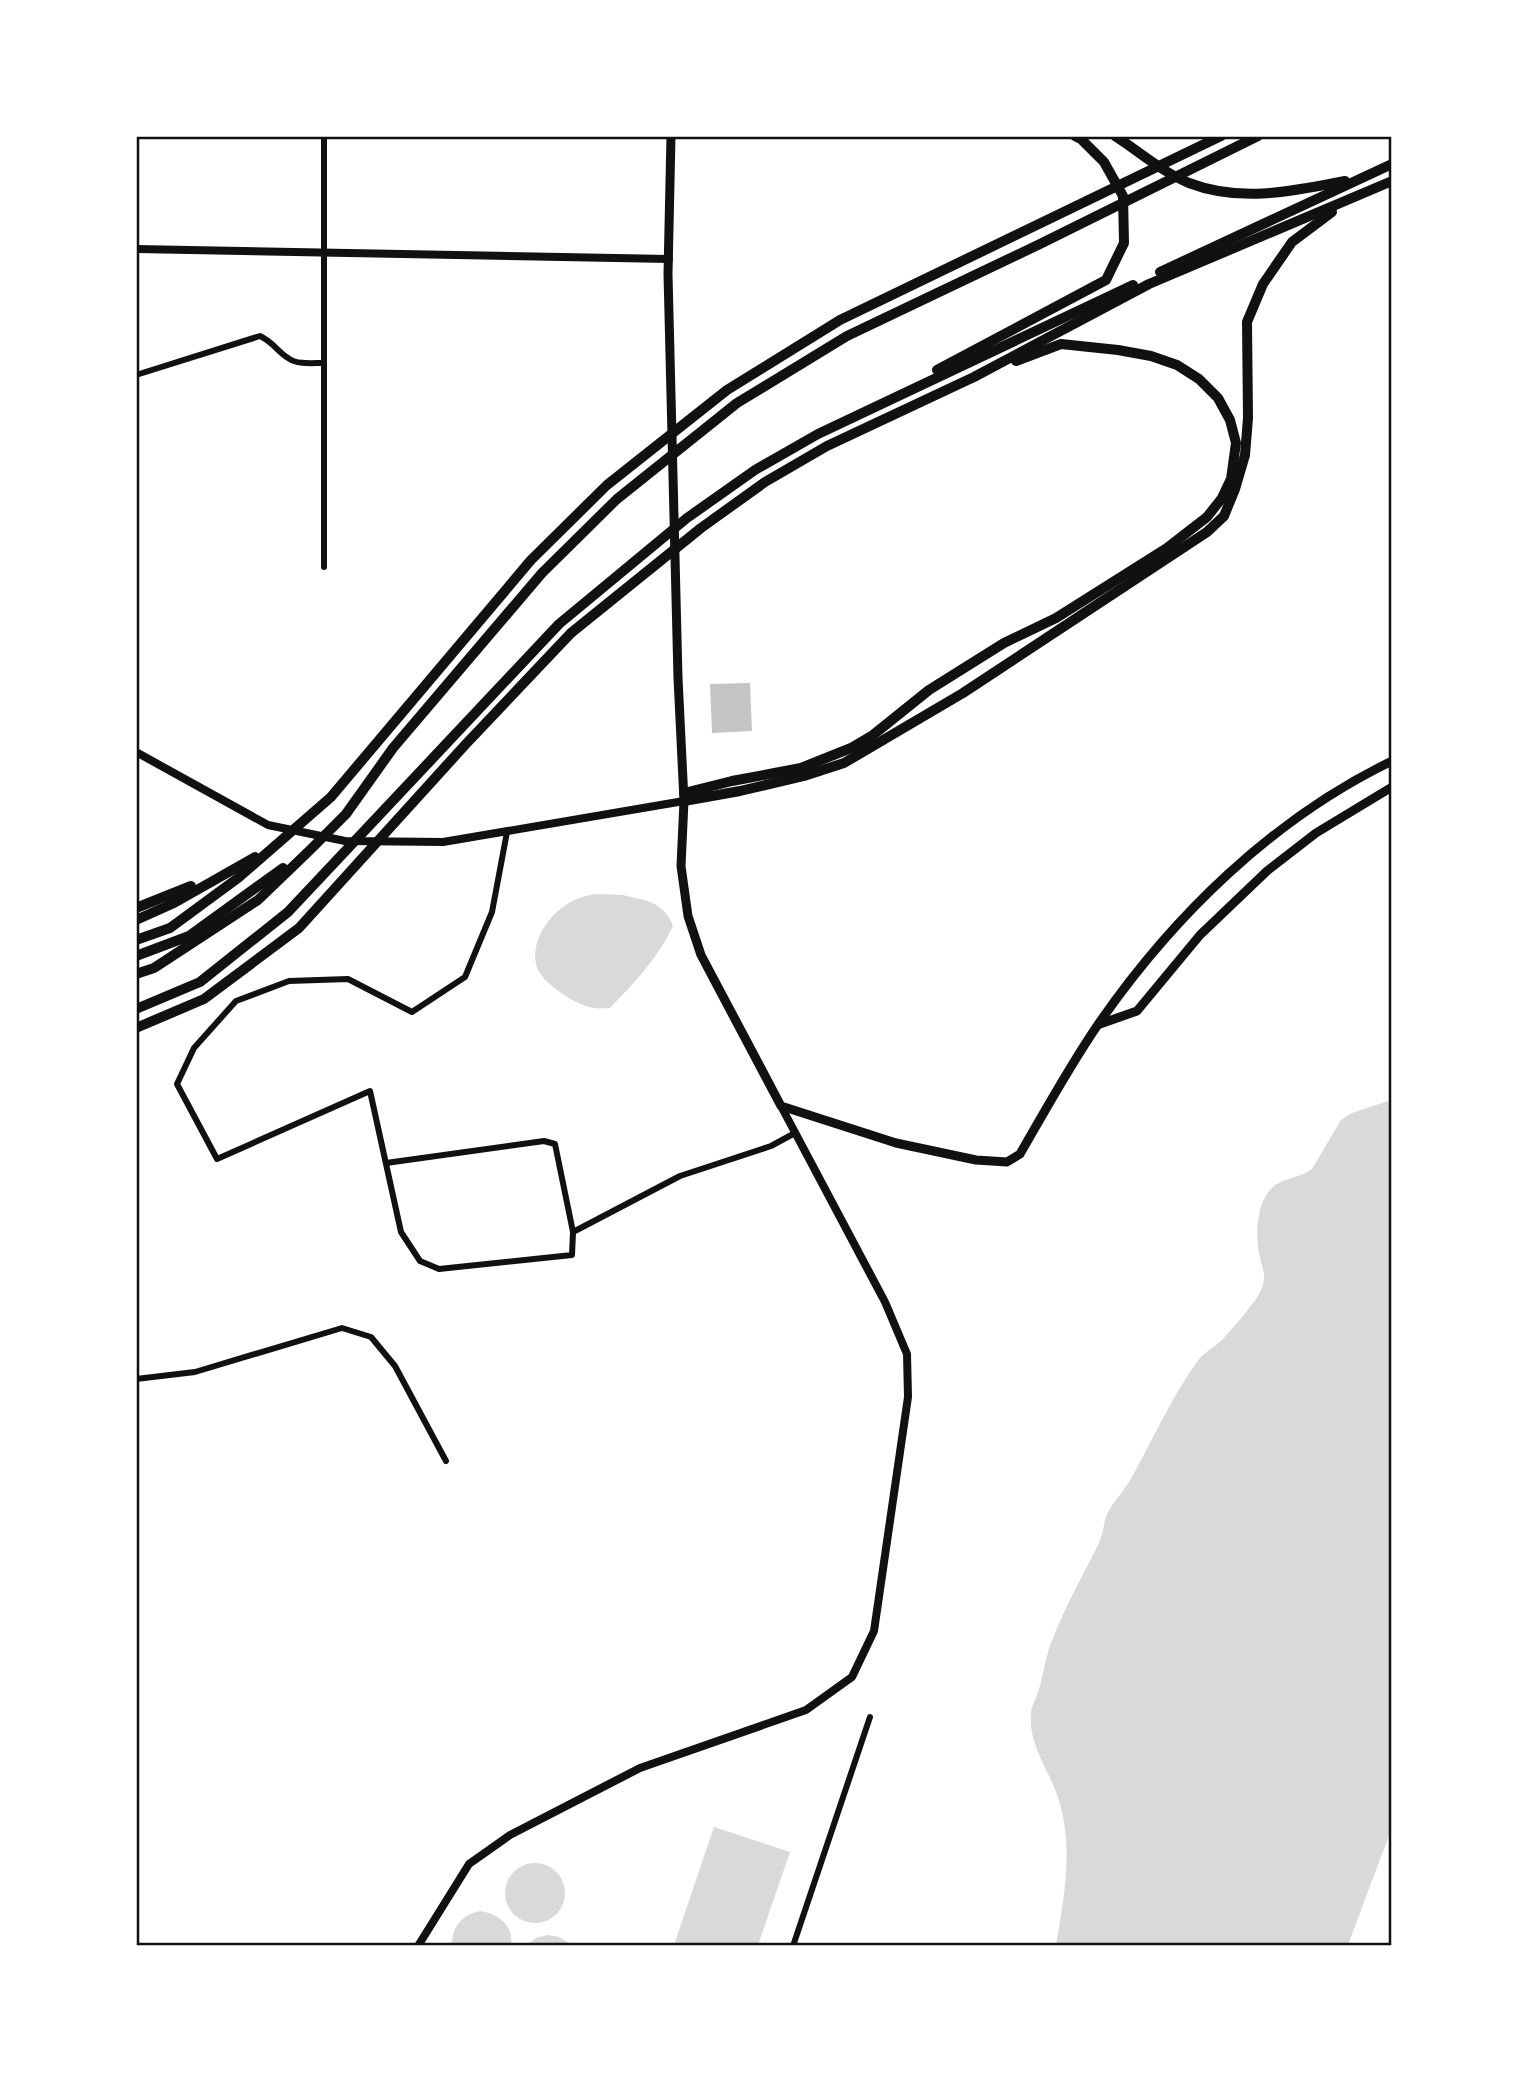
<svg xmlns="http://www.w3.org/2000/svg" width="1528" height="2082" viewBox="0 0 1528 2082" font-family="'Fira Sans Condensed',sans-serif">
	<rect width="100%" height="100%" fill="#fff"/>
	<g fill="#d9d9d9">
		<path d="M 623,895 C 647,901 663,901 673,926 C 658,958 634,983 610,1008 C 605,1008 599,1009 594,1008 C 577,1006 539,982 536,964 C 530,935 558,902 586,896 C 597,893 612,895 623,895 Z"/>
		<path d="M 1391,1100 L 1391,1830 L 1348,1945 L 1056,1945 C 1064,1899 1073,1850 1060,1804 C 1052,1773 1028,1747 1031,1714 C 1031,1705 1037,1698 1039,1689 C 1044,1672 1046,1654 1053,1638 C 1066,1604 1084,1574 1099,1543 C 1104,1533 1103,1522 1108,1512 C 1114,1501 1123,1492 1129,1482 C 1152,1442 1170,1399 1197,1362 C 1203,1353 1213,1348 1221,1341 C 1234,1327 1247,1312 1258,1296 C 1271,1275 1259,1266 1258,1245 C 1256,1228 1258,1203 1270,1190 C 1281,1177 1299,1179 1312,1169 L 1341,1120 L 1352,1113 Z"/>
		<path d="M 714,1827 L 790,1852 L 758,1945 L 674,1945 Z"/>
		<circle cx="535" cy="1893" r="30"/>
		<path d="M 480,1911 C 498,1914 514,1925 511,1945 L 452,1945 C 452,1926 461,1916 480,1911 Z"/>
		<path d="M 548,1935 L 559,1937 L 572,1945 L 527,1945 L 536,1938 Z"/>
	</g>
	<path fill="#c4c4c4" d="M 750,683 L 752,731 L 712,733 L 710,684 Z"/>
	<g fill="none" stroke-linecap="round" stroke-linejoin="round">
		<g stroke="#111" stroke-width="6">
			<path d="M 136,375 L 260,336 C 273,342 277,351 288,358 C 297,365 313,363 323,363"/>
			<path d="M 324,567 L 324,136"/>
			<path d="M 507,832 L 492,912 L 465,977 L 412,1012 L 348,979 L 289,981 L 236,1001 L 194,1048 L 177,1084 L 217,1159 L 370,1091 L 401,1232 L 420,1261 L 439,1269 L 572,1255 L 573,1232 L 680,1176 L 771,1146 L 795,1133"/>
			<path d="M 386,1163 L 544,1141 L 555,1144 L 573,1232"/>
			<path d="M 136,1379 L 195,1372 L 342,1328 L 371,1337 L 395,1366 L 446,1461"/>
			<path d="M 793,1946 L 870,1717"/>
		</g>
		<g stroke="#111" stroke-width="8">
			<path d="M 136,249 L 669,259"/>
			<path d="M 136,752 L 268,825 L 345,841 L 443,842 L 684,801"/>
			<path d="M 418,1946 L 469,1864 L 510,1835 L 640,1768 L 806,1710 L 852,1677 L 874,1631 L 908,1397 L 907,1354 L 885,1302 L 781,1106"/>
		</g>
		<g stroke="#111" stroke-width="9">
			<path d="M 671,136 L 668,274 L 678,678 L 684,801 L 681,866 L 688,916 L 701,955 L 781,1106 L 896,1143 L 976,1160 L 1007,1162 L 1020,1154 C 1045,1111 1069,1067 1097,1026 C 1172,917 1272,819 1392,761"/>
			<path d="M 1100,1024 L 1137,1011 L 1200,935 L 1267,871 L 1316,833 L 1392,787"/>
		</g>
		<g stroke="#111" stroke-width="10">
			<path d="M 136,908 L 191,886"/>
			<path d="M 136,920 L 174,903 L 255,857"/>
			<path d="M 136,940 L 170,928 L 238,878 L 331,797 L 531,560 L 607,485 L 727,390 L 840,320 L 1221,136"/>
			<path d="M 136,956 L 189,936 L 283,868"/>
			<path d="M 136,974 L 154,968 L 258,900 L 310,850 L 346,814 L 393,748 L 542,573 L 617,499 L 737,403 L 847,336 L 1040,244 L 1258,136"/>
		</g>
		<g stroke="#111" stroke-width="10">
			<path d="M 1115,136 C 1140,152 1162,172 1189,183 C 1241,203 1293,191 1345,181"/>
			<path d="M 1160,272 L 1392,164"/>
			<path d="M 937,370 L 1106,280 L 1124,243 L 1123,196 L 1104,162 L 1081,139 L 1075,136"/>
			<path d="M 684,793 L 732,781 L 801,768 L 851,748 L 873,735 L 929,690 L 1004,643 L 1056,618 L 1167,548 L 1207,517 L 1222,498 L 1231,479 L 1236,443 L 1230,420 L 1218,398 L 1199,379 L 1177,365 L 1151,356 L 1118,350 L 1061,344 L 1016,361"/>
			<path d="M 684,801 L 740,791 L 804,776 L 844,763 L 963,693 L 1207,532 L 1224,516 L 1235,489 L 1245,455 L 1248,418 L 1247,322 L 1263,284 L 1292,242 L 1332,212"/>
			<path d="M 136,1009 L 200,982 L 288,912 L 559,624 L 687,518 L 755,470 L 818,434 L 1133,285"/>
			<path d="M 136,1028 L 204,999 L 299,928 L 465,745 L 571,633 L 701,528 L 765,482 L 827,446 L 974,377 L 1149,284 L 1392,181"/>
		</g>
	</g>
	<rect width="1528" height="2082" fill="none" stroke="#ffffff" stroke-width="276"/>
	<rect x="138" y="138" width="1252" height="1806" fill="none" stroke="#111" stroke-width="2.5"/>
</svg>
